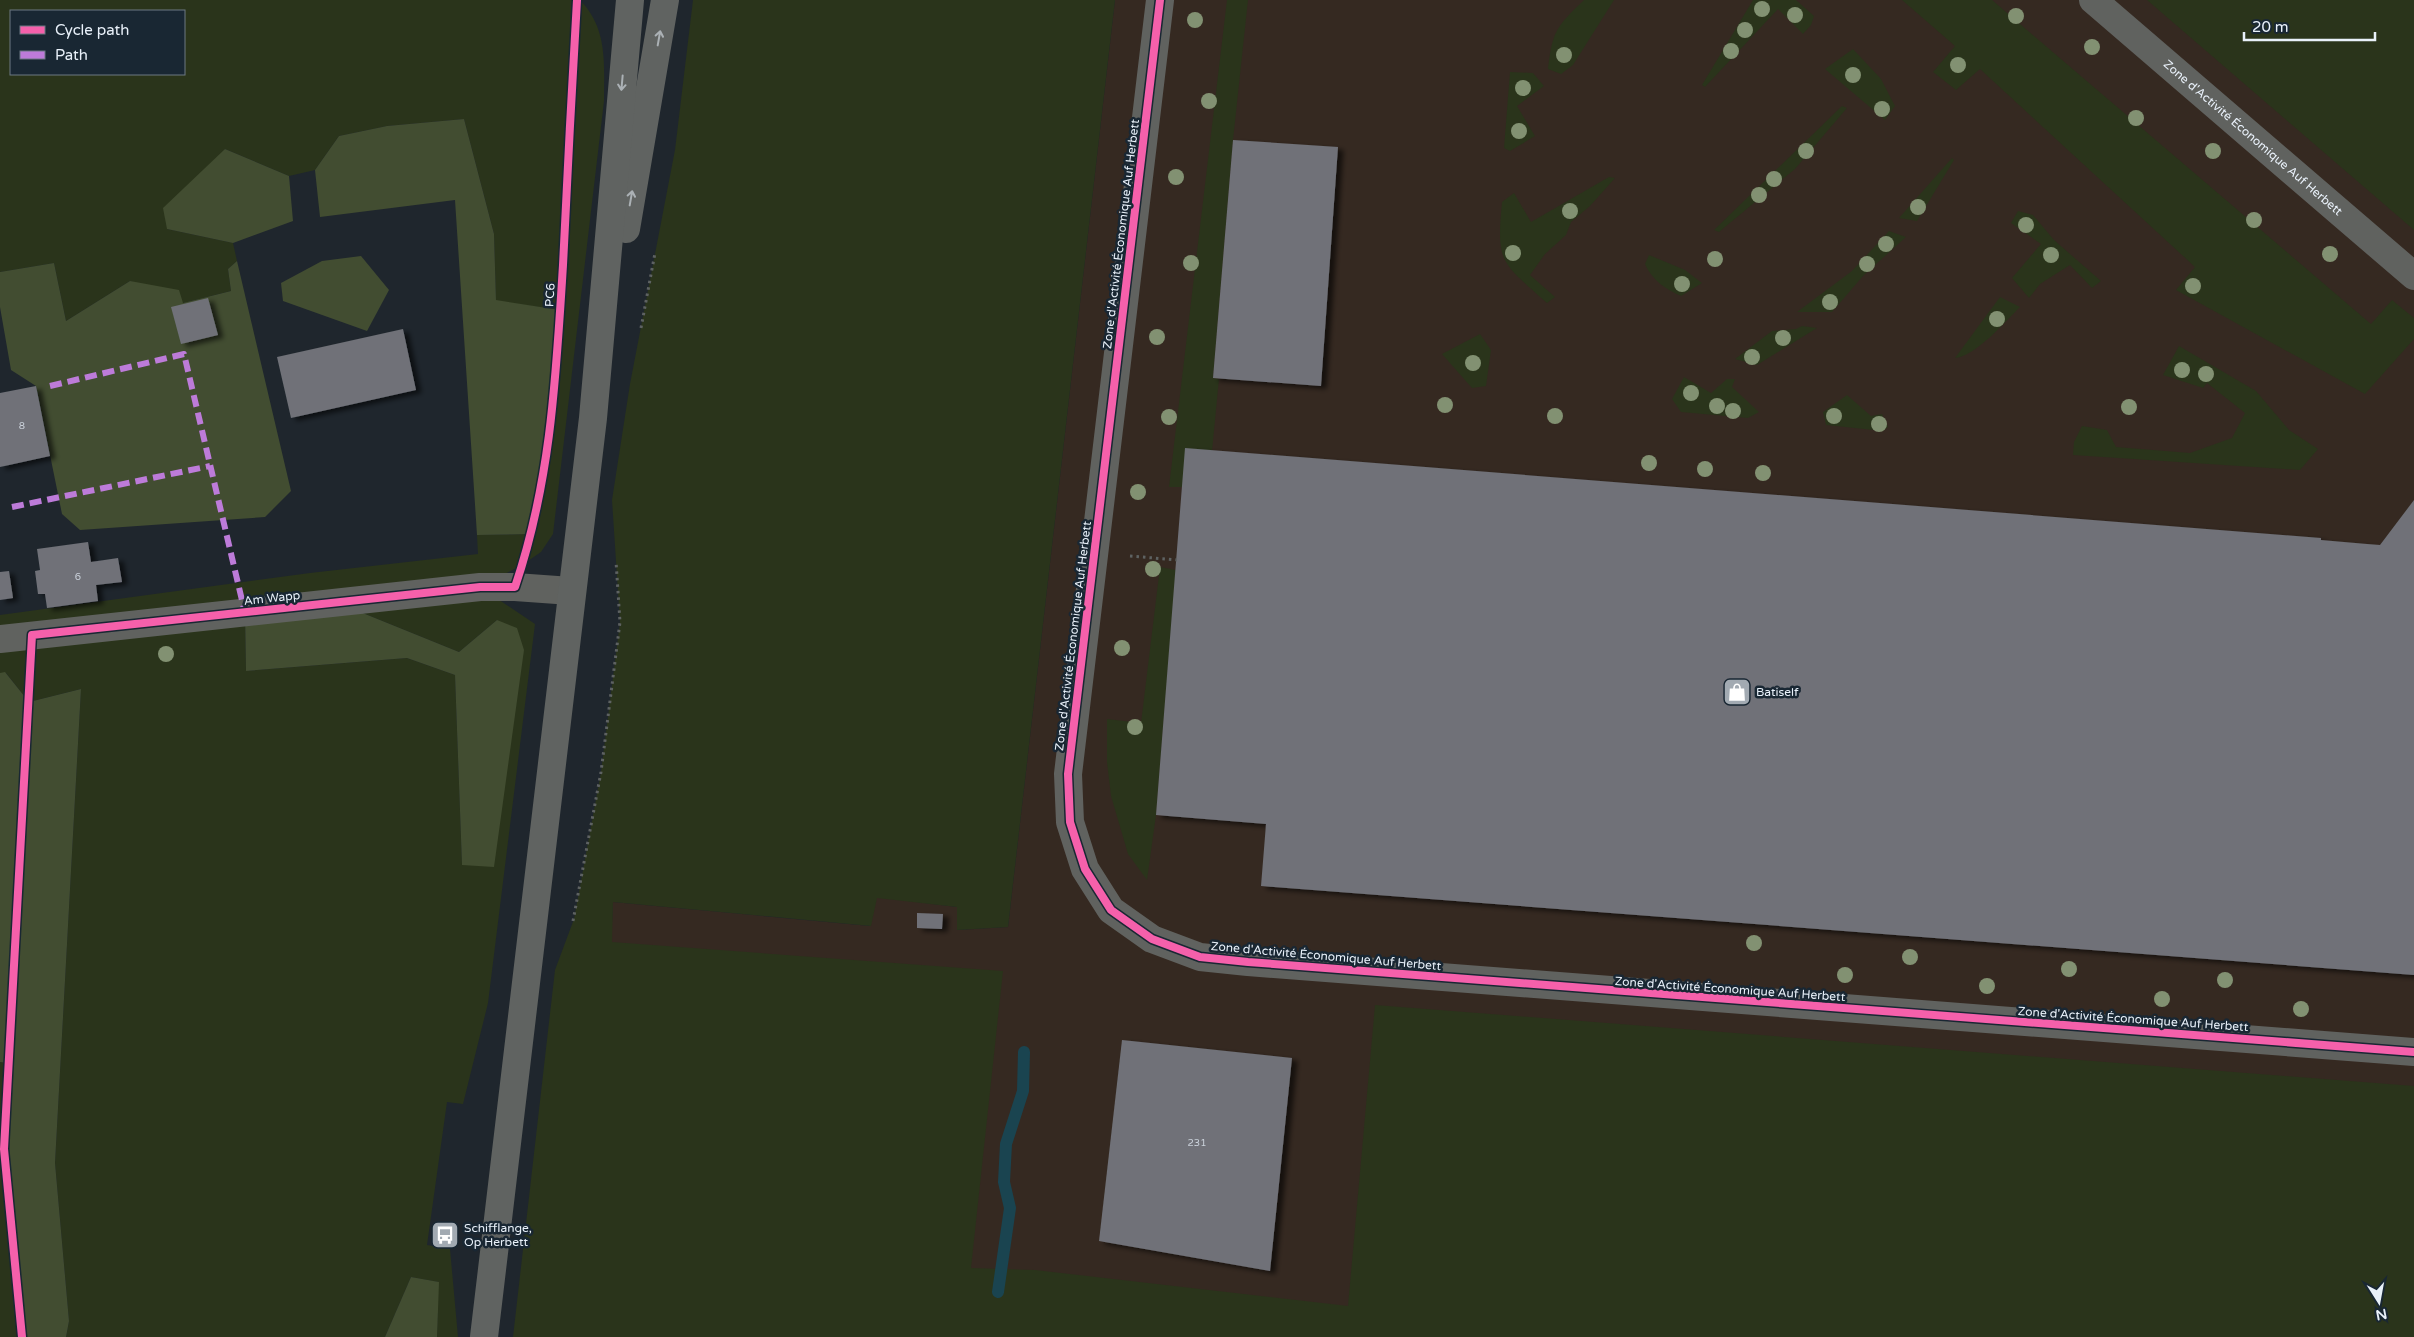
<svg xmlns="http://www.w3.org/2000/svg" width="2414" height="1337" viewBox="0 0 2414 1337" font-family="'Varela Round',sans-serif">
	<defs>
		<filter id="shadow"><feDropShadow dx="5.5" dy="3" stdDeviation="2.5" flood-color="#0009"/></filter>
	</defs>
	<rect width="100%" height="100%" fill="#1f262d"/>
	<path fill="#352921" d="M 1115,0 L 2414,0 L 2414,1337 L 564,1337 L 611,942 L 613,902 L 870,926 L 876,897 L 957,907 L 957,930 L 1008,927 Z"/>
	<g fill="#2a341b" fill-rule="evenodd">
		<path d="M 0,0 L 580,0 C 608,29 604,63 604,101 L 553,534 L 541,552 L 522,565 L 480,587 L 535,624 L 488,1003 L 463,1104 L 447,1102 L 427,1245 L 450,1249 L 458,1337 L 437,1337 L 438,1282 L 411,1277 L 385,1337 L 66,1337 L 69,1321 L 55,1163 L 81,689 L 29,702 L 6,673 L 0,673 L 0,615 L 310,573 L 478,554 L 477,535 L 532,534 L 560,310 L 496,301 L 494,234 L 464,119 L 387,126 L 339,136 L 315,170 L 289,176 L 225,149 L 167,229 L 233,243 L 237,261 L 228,269 L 231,291 L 183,303 L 130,281 L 66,321 L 54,263 L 0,272 ZM 11,11 L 184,11 L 184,74 L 11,74 ZM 338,603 L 459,652 L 497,620 L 494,866 L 462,864 L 455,675 L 407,658 L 246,671 L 245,613 Z"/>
		<path d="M 693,0 L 1115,0 L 1008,927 L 957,930 L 957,907 L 877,898 L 871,926 L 613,902 L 612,942 L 1003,971 L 971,1268 L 1035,1270 L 1348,1306 L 1375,1005 L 2414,1086 L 2414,1337 L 513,1337 L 555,970 L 574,919 L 601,772 L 620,622 L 612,500 L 630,384 L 675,150 Z"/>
		<path d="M 1227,0 L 1248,0 L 1233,140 L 1213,378 L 1219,379 L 1212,451 L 1182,487 L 1169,487 Z"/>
		<path d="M 1584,0 L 1614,0 L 1573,65 L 1561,74 L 1548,69 C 1552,31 1557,26 1584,0 Z"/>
		<path d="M 1753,0 L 1796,0 L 1814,16 L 1811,25 L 1803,34 L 1778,9 L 1705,87 L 1702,85 Z"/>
		<path d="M 1902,0 L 1992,0 L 2371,324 L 2392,300 L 2414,318 L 2414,339 L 2365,394 L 2176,290 L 2195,267 L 1980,69 L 1956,90 L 1933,72 L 1955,46 Z"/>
		<path d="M 2147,0 L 2414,0 L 2414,230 Z"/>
		<path d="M 1853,49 L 1881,79 L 1895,106 L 1885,120 L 1825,69 Z"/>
		<path d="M 1510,72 L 1533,73 L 1544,86 L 1517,106 L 1535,136 L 1510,151 L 1504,148 Z"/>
		<path d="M 1842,106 L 1847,108 L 1795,169 L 1719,232 L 1714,230 Z"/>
		<path d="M 1952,158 L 1954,160 L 1917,221 L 1899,218 Z"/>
		<path d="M 1609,177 L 1615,178 L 1590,206 L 1571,222 L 1566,235 L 1545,254 L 1530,275 L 1555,297 L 1547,303 C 1502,262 1496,265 1502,202 L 1514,193 L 1531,222 Z"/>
		<path d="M 2018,211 L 2033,215 L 2054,240 L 2101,281 L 2092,288 L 2070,265 L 2040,284 L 2029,298 L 2012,278 L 2041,244 L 2011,223 Z"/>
		<path d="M 1889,231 L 1906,237 L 1863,276 L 1832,312 L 1797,312 L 1852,271 Z"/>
		<path d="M 1649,255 L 1685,270 L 1702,283 L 1681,296 C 1665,289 1652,280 1645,264 Z"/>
		<path d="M 2000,297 L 2020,307 C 2006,321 1975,357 1955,358 Z"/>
		<path d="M 1802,326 L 1817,328 L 1757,365 L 1735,359 L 1772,331 L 1796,329 Z"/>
		<path d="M 1480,334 L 1491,350 L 1486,386 L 1472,388 L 1442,354 Z"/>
		<path d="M 2179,346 L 2256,391 L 2289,430 L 2318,449 L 2300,470 L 2073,455 L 2074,442 L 2082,426 L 2107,430 L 2116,447 L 2190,453 L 2232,438 L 2245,413 L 2207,383 L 2203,388 L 2163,375 Z"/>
		<path d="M 1684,377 L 1711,393 L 1727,379 L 1735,379 L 1732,387 L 1759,412 L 1748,418 L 1681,412 L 1672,399 Z"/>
		<path d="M 1847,395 L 1871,416 L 1882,414 L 1888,427 L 1883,431 L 1826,425 L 1823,412 Z"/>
		<path d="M 1160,567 L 1176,570 L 1156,815 L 1147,880 L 1128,854 L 1111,796 L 1107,762 L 1107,719 L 1141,723 Z"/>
		<path d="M 0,1062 L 7,1063 L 4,1149 L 22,1337 L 0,1337 Z"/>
	</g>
	<g fill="#424d31">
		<path d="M 464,119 L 494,234 L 496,300 L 560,310 L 549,450 L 532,534 L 477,535 L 455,200 L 320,217 L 315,170 L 339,136 L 387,126 Z"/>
		<path d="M 225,149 L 289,176 L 293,221 L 233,243 L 167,229 L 163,208 Z"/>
		<path d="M 361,256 L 389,290 L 367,331 L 283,301 L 281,283 L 322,261 Z"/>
		<path d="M 237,261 L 291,491 L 265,517 L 80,530 L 62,514 L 36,386 L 11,370 L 0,307 L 0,272 L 54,263 L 66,321 L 130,281 L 179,290 L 183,303 L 231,291 L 228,269 Z"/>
		<path d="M 338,603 L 459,652 L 497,620 L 517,628 L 524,650 L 494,867 L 462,865 L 455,675 L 407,658 L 246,671 L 245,613 Z"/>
		<path d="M 5,672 L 29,702 L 81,689 L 55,1163 L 69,1321 L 66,1337 L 22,1337 L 4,1149 L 7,1063 L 0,1062 L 0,673 Z"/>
		<path d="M 411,1277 L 439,1282 L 437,1337 L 385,1337 Z"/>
	</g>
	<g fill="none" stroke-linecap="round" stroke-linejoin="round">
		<path stroke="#1a4450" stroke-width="12" d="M 998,1292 L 1010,1208 L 1004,1182 L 1006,1144 L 1023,1091 L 1024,1052"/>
	</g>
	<g fill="#6f7178" filter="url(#shadow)">
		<path d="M 1233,140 L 1338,147 L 1321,386 L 1213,378 Z"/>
		<path d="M 208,298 L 218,335 L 181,344 L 171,307 Z"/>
		<path d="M 403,329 L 416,390 L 291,418 L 277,357 Z"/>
		<path d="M 36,386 L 50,456 L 0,467 L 0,393 Z"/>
		<path d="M 1185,448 L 2321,538 L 2321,540 L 2367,544 L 2380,545 L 2414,500 L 2414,975 L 1261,886 L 1266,824 L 1156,815 Z"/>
		<path d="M 88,542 L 91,562 L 118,558 L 122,582 L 96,585 L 98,601 L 47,608 L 45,594 L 38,594 L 35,571 L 40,570 L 37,549 Z"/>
		<path d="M 9,571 L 13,598 L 0,600 L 0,572 Z"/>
		<path d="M 917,913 L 943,914 L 942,929 L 917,928 Z"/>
		<path d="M 1122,1040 L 1292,1058 L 1270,1271 L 1099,1241 Z"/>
	</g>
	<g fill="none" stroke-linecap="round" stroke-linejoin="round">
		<g stroke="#5e6262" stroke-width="3" stroke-dasharray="2.5 4" stroke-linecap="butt">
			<path d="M 641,328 L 655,253"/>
			<path d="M 1130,556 L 1177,560"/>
			<path d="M 573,921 L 601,772 L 620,622 L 616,561"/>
		</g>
		<g stroke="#60625f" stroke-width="28">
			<path d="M 1160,0 L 1068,774 L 1070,822 L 1085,869 L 1111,910 L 1152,939 L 1200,957 L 1248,962 L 2414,1052"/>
			<path id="s1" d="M 2093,0 L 2414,276"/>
			<path d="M 0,639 L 480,587 L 515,587 L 571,591"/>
		</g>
		<g stroke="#606361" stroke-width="28">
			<path d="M 626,229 L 665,0"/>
			<path d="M 484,1337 L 593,418 L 630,0"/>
		</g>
		<g stroke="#bd7bd9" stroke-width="6" stroke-dasharray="12 6" stroke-linecap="butt">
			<path d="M 50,386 L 184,354 L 245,613"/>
			<path d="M 12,507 L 210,466"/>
		</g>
		<g stroke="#192733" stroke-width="11">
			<g id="cycleway">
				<path d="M 1160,0 L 1068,774 L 1070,822 L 1085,869 L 1111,910 L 1152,939 L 1200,957 L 1248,962 L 2414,1052"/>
				<path d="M 22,1337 L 4,1149 L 32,635 L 480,587 L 515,587 C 551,481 556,376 563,265 C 567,177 572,88 577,0"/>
			</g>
		</g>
		<use href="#cycleway" stroke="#f560ab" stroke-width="8"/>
	</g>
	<g fill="#829172">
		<circle cx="1762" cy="9" r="8"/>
		<circle cx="1795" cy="15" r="8"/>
		<circle cx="2016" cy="16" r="8"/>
		<circle cx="1195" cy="20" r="8"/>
		<circle cx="1745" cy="30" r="8"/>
		<circle cx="2092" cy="47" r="8"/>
		<circle cx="1731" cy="51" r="8"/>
		<circle cx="1564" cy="55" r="8"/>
		<circle cx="1958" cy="65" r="8"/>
		<circle cx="1853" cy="75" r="8"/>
		<circle cx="1523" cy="88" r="8"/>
		<circle cx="1209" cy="101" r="8"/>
		<circle cx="1882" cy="109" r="8"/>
		<circle cx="2136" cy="118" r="8"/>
		<circle cx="1519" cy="131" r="8"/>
		<circle cx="1806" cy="151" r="8"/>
		<circle cx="2213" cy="151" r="8"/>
		<circle cx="1176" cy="177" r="8"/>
		<circle cx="1774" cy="179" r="8"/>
		<circle cx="1759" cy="195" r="8"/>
		<circle cx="1918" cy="207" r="8"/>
		<circle cx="1570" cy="211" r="8"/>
		<circle cx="2254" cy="220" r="8"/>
		<circle cx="2026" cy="225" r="8"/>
		<circle cx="1886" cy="244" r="8"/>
		<circle cx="1513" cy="253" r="8"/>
		<circle cx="2330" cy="254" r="8"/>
		<circle cx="2051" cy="255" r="8"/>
		<circle cx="1715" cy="259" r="8"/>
		<circle cx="1191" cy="263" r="8"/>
		<circle cx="1867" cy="264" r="8"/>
		<circle cx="1682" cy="284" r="8"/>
		<circle cx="2193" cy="286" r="8"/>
		<circle cx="1830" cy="302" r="8"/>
		<circle cx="1997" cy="319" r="8"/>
		<circle cx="1157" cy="337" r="8"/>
		<circle cx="1783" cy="338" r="8"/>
		<circle cx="1752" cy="357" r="8"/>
		<circle cx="1473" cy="363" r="8"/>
		<circle cx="2182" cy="370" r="8"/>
		<circle cx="2206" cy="374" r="8"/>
		<circle cx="1691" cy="393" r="8"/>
		<circle cx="1445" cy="405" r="8"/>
		<circle cx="1717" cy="406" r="8"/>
		<circle cx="2129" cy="407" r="8"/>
		<circle cx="1733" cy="411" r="8"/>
		<circle cx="1555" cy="416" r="8"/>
		<circle cx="1834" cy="416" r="8"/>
		<circle cx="1169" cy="417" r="8"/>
		<circle cx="1879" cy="424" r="8"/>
		<circle cx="1649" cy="463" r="8"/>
		<circle cx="1705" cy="469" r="8"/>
		<circle cx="1763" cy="473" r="8"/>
		<circle cx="1138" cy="492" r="8"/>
		<circle cx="1153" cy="569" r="8"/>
		<circle cx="1122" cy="648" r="8"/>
		<circle cx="166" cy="654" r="8"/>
		<circle cx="1135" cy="727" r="8"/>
		<circle cx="1754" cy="943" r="8"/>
		<circle cx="1910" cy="957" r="8"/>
		<circle cx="2069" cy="969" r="8"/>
		<circle cx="1845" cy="975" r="8"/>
		<circle cx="2225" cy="980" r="8"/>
		<circle cx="1987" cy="986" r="8"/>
		<circle cx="2162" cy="999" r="8"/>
		<circle cx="2301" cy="1009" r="8"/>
	</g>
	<defs><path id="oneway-shaft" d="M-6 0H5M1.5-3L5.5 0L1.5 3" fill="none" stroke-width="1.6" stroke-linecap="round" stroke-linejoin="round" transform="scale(1.25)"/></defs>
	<g stroke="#abb1b5">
		<use href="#oneway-shaft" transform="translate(659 38) rotate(-80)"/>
		<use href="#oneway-shaft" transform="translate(622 83) rotate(95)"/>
		<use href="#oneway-shaft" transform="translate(631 198) rotate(-80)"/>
	</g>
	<defs>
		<g id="shop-square" transform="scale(1.4375)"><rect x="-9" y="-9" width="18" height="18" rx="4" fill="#a2aab2" stroke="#192733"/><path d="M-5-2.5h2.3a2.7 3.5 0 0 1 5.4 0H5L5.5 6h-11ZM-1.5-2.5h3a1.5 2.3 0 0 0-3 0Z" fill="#fff"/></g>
		<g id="bus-square" transform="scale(1.4375)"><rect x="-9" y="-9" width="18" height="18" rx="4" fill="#a2aab2" stroke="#192733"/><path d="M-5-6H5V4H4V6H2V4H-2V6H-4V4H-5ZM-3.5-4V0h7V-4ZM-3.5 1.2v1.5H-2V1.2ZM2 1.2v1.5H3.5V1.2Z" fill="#fff"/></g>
	</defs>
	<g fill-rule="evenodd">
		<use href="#shop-square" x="1737" y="692"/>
		<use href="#bus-square" x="445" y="1235"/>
	</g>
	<g text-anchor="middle" stroke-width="5" stroke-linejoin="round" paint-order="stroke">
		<g font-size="10" fill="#cad1da">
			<text x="22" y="429">8</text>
			<text x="78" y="580">6</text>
			<text x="1197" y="1146">231</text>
		</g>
		<g font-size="12" fill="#e9f1fa" stroke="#192733">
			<text dy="4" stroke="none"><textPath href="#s1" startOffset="211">Zone d'Activité Économique Auf Herbett</textPath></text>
			<text transform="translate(1121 234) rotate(-83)" y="4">Zone d'Activité Économique Auf Herbett</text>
			<text transform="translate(550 295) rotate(-87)" y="4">PC6</text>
			<text transform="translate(272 598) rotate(-6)" y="4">Am Wapp</text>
			<text transform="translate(1073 636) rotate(-83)" y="4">Zone d'Activité Économique Auf Herbett</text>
			<text transform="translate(1326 956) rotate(5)" y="4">Zone d'Activité Économique Auf Herbett</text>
			<text transform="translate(1730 989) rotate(4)" y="4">Zone d'Activité Économique Auf Herbett</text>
			<text transform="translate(2133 1019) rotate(4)" y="4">Zone d'Activité Économique Auf Herbett</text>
		</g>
		<g font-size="12" fill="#e9f1fa" stroke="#192733" text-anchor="start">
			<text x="1756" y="696">Batiself</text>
			<text x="464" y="1232">Schifflange,<tspan x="464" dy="14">Op Herbett</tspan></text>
		</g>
	</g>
	<rect x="10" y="10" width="175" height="65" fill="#192733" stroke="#6c7883"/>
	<rect x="20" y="26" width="25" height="8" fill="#f560ab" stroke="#6c7883"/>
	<text x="55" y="35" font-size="15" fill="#e9f1fa">Cycle path</text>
	<rect x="20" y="51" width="25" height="8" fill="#bd7bd9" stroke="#6c7883"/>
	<text x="55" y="60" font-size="15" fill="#e9f1fa">Path</text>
	<g transform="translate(2379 1302) rotate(169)" stroke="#192733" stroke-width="4" paint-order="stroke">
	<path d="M0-4L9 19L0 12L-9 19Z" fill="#e9f1fa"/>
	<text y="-8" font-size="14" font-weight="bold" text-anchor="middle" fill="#e9f1fa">N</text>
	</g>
	<path d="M2244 32v8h131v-8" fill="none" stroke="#e9f1fa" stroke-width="2.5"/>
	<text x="2252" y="32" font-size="15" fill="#e9f1fa" stroke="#192733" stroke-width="4" paint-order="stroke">20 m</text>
</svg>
